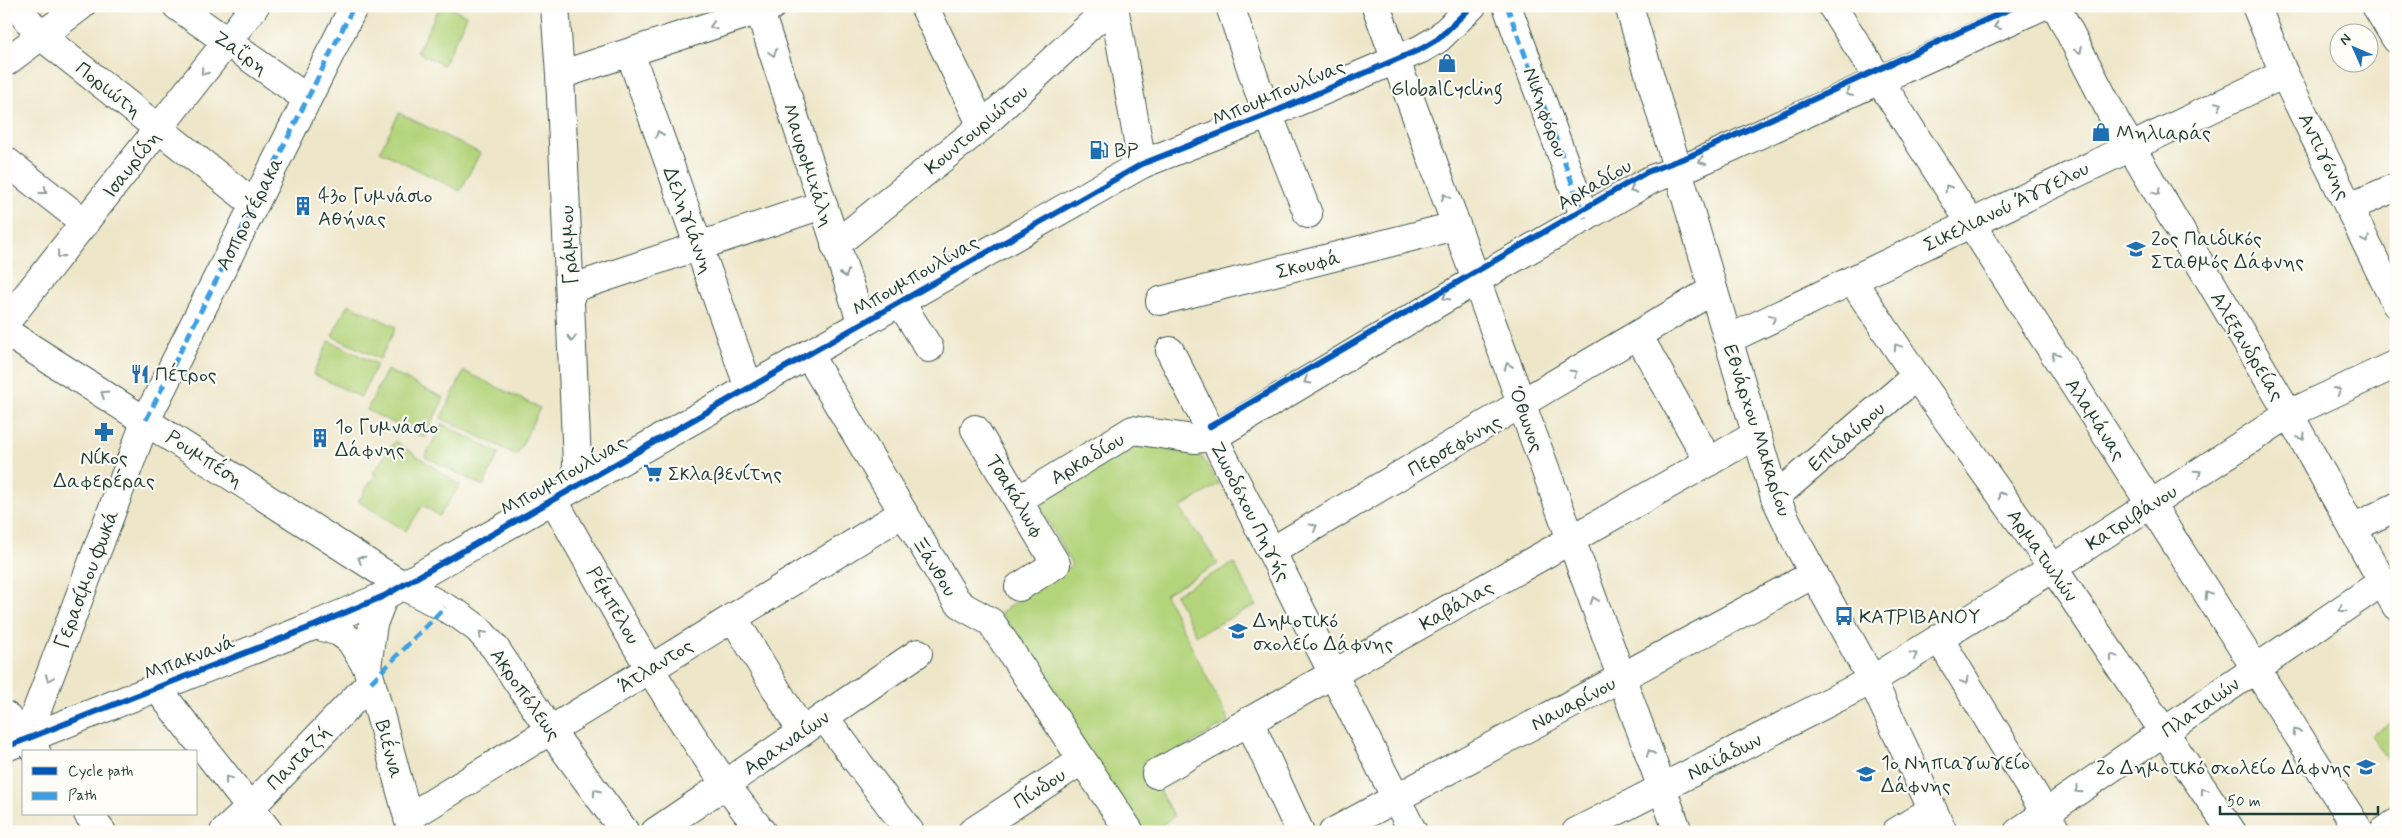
<svg xmlns="http://www.w3.org/2000/svg" width="2402" height="838" viewBox="0 0 2402 838" font-family="Mynerve,sans-serif">
	<rect width="100%" height="100%" fill="#fdfcf7"/>
	<filter id="ink" filterUnits="userSpaceOnUse"><feTurbulence type="fractalNoise" baseFrequency=".02" numOctaves="2"/><feDisplacementMap in="SourceGraphic" scale="10" xChannelSelector="R" yChannelSelector="G"/><feConvolveMatrix kernelMatrix="1 2 1 2 8 2 1 2 1" color-interpolation-filters="sRGB"/></filter>
	<filter id="wash" filterUnits="userSpaceOnUse"><feTurbulence type="fractalNoise" baseFrequency=".0096" numOctaves="4" result="noise"/><feDisplacementMap in="SourceGraphic" scale="20" xChannelSelector="R" yChannelSelector="G"/><feGaussianBlur stdDeviation="1.12" result="paint"/><feColorMatrix in="noise" values="0 0 0 0 0 0 0 0 0 0 0 0 0 0 0 0 0 1.4 0 .05"/><feComposite in="paint" operator="in"/></filter>
	<g filter="url(#wash)">
		<rect width="100%" height="100%" fill="#eee6c9"/>
		<g fill="#b4d47c" stroke="#6a8858">
			<path d="M 440,6 L 448,6 L 467,16 L 443,65 L 417,52 Z"/>
			<path d="M 399,113 L 480,153 L 460,191 L 380,151 Z"/>
			<path d="M 348,304 L 396,327 L 380,359 L 332,336 Z"/>
			<path d="M 329,341 L 377,364 L 361,397 L 313,374 Z"/>
			<path d="M 387,370 L 444,398 L 424,438 L 367,410 Z"/>
			<path d="M 464,371 L 540,408 L 517,455 L 441,418 Z"/>
			<path d="M 442,424 L 499,453 L 483,486 L 425,457 Z"/>
			<path d="M 395,441 L 460,485 L 439,516 L 423,505 L 406,531 L 358,501 L 375,475 L 377,475 L 373,473 Z"/>
			<path d="M 1150,444 L 1190,452 L 1201,456 L 1219,484 L 1180,508 L 1218,564 L 1165,594 L 1229,721 L 1147,770 L 1174,816 L 1153,832 L 1138,832 L 1001,612 L 1072,565 L 1040,506 L 1041,502 L 1122,451 Z"/>
			<path d="M 1234,563 L 1256,605 L 1196,635 L 1175,594 Z"/>
			<path d="M 2396,719 L 2396,772 L 2371,735 Z"/>
		</g>
	</g>
	<g filter="url(#ink)">
		<g fill="none" stroke-linecap="round" stroke-linejoin="round">
			<g stroke="#3e564a" stroke-width="30">
				<g id="minor">
					<path d="M 16,6 L 41,36 L 254,204"/>
					<path d="M 177,6 L 306,98"/>
					<path d="M 555,6 L 560,75 L 578,485"/>
					<path d="M 758,6 L 862,324"/>
					<path d="M 924,6 L 982,126"/>
					<path d="M 1114,6 L 1142,164"/>
					<path d="M 1230,6 L 1257,86 L 1308,214"/>
					<path d="M 1376,6 L 1678,832"/>
					<path d="M 1507,6 L 1585,218"/>
					<path d="M 1629,6 L 1775,497 L 1797,543 L 1872,680 L 1943,832"/>
					<path d="M 1832,6 L 2360,832"/>
					<path d="M 2056,6 L 2116,122 L 2289,414 L 2396,606"/>
					<path d="M 2256,6 L 2284,74 L 2396,304"/>
					<path d="M 2376,6 L 2396,39"/>
					<path d="M 630,53 L 749,388"/>
					<path d="M 6,62 L 81,6"/>
					<path d="M 560,75 L 772,6"/>
					<path d="M 6,161 L 85,223"/>
					<path d="M 2350,207 L 2396,187"/>
					<path d="M 835,245 L 982,126 L 1111,6"/>
					<path d="M 1852,280 L 1916,376 L 2053,568 L 2232,832"/>
					<path d="M 570,289 L 822,205"/>
					<path d="M 1160,301 L 1455,226"/>
					<path d="M 900,302 L 929,348"/>
					<path d="M 6,322 L 255,6"/>
					<path d="M 6,332 L 402,585 L 459,615 L 478,629 L 495,648 L 550,730 L 625,832"/>
					<path d="M 1638,335 L 1709,462"/>
					<path d="M 1729,339 L 2284,74"/>
					<path d="M 1170,351 L 1413,832"/>
					<path d="M 808,354 L 956,600 L 964,607 L 991,622 L 1130,832"/>
					<path d="M 975,429 L 1056,564 L 1019,587"/>
					<path d="M 1775,497 L 1916,376"/>
					<path d="M 553,499 C 617,613 680,730 762,832"/>
					<path d="M 1018,500 L 1133,430 L 1194,439 L 1213,437 L 1476,280 L 1652,179 L 1692,165 L 2042,6"/>
					<path d="M 2353,528 L 2396,507"/>
					<path d="M 1272,551 L 1713,290"/>
					<path d="M 733,617 L 802,732"/>
					<path d="M 316,625 L 339,632 L 350,640 L 367,667 L 412,832"/>
					<path d="M 1940,640 L 2057,832"/>
					<path d="M 367,667 L 373,624 L 384,596"/>
					<path d="M 157,688 L 269,832"/>
					<path d="M 6,716 L 36,751"/>
					<path d="M 824,717 L 910,832"/>
					<path d="M 1249,721 L 1300,832"/>
					<path d="M 26,739 L 146,420 L 354,6"/>
					<path d="M 6,747 L 316,625 L 384,596 L 1142,164 L 1269,114 L 1421,49 L 1438,39 L 1472,6"/>
					<path d="M 1156,774 L 1756,435"/>
					<path d="M 88,814 L 102,832"/>
					<path d="M 408,818 L 903,513"/>
					<path d="M 224,832 L 250,808 L 371,682"/>
					<path d="M 655,832 L 918,653"/>
					<path d="M 972,832 L 1081,761"/>
					<path d="M 1333,832 L 1814,574"/>
					<path d="M 1576,832 L 1872,680 L 2053,568 L 2289,414 L 2396,364"/>
					<path d="M 1896,832 L 1932,810"/>
					<path d="M 2018,832 L 2382,582"/>
					<path d="M 2383,832 L 2396,823"/>
				</g>
			</g>
			<use href="#minor" stroke="#fff" stroke-width="28"/>
			<g stroke="#3c9ee2" stroke-width="5" stroke-dasharray="10 5" stroke-linecap="butt">
				<path d="M 1507,6 L 1585,218"/>
				<path d="M 146,420 L 354,6"/>
				<path d="M 371,682 L 445,607"/>
			</g>
			<g stroke="#fdfcf7" stroke-width="9">
				<g id="cycleway">
					<path d="M 1209,427 L 1647,172 L 1690,156 L 2016,6"/>
					<path d="M 6,747 L 316,625 L 384,596 L 1142,164 L 1269,114 L 1421,49 L 1438,39 L 1472,6"/>
				</g>
			</g>
			<use href="#cycleway" stroke="#0057b8" stroke-width="6"/>
		</g>
		<defs><path id="oneway-chevron" d="M-2-3.5L2.5 0L-2 3.5" fill="none" stroke-width="1.6" stroke-linecap="round" stroke-linejoin="round" transform="scale(1.25)"/></defs>
		<g stroke="#8f9e9a">
			<use href="#oneway-chevron" transform="translate(713 26) rotate(162)"/>
			<use href="#oneway-chevron" transform="translate(1997 26) rotate(156)"/>
			<use href="#oneway-chevron" transform="translate(2079 50) rotate(63)"/>
			<use href="#oneway-chevron" transform="translate(773 53) rotate(72)"/>
			<use href="#oneway-chevron" transform="translate(204 72) rotate(128)"/>
			<use href="#oneway-chevron" transform="translate(1849 93) rotate(155)"/>
			<use href="#oneway-chevron" transform="translate(2219 105) rotate(-26)"/>
			<use href="#oneway-chevron" transform="translate(659 134) rotate(-110)"/>
			<use href="#oneway-chevron" transform="translate(1702 161) rotate(155)"/>
			<use href="#oneway-chevron" transform="translate(1948 188) rotate(-123)"/>
			<use href="#oneway-chevron" transform="translate(1633 190) rotate(150)"/>
			<use href="#oneway-chevron" transform="translate(44 191) rotate(38)"/>
			<use href="#oneway-chevron" transform="translate(2157 192) rotate(59)"/>
			<use href="#oneway-chevron" transform="translate(1445 197) rotate(-110)"/>
			<use href="#oneway-chevron" transform="translate(2366 240) rotate(65)"/>
			<use href="#oneway-chevron" transform="translate(60 255) rotate(128)"/>
			<use href="#oneway-chevron" transform="translate(845 274) rotate(71)"/>
			<use href="#oneway-chevron" transform="translate(1446 297) rotate(149)"/>
			<use href="#oneway-chevron" transform="translate(1773 318) rotate(-25)"/>
			<use href="#oneway-chevron" transform="translate(572 338) rotate(88)"/>
			<use href="#oneway-chevron" transform="translate(1897 347) rotate(-124)"/>
			<use href="#oneway-chevron" transform="translate(2055 355) rotate(-123)"/>
			<use href="#oneway-chevron" transform="translate(1508 366) rotate(-110)"/>
			<use href="#oneway-chevron" transform="translate(1574 373) rotate(-31)"/>
			<use href="#oneway-chevron" transform="translate(1307 381) rotate(149)"/>
			<use href="#oneway-chevron" transform="translate(2338 391) rotate(-25)"/>
			<use href="#oneway-chevron" transform="translate(104 394) rotate(-148)"/>
			<use href="#oneway-chevron" transform="translate(2302 437) rotate(61)"/>
			<use href="#oneway-chevron" transform="translate(2198 473) rotate(-33)"/>
			<use href="#oneway-chevron" transform="translate(2001 495) rotate(-125)"/>
			<use href="#oneway-chevron" transform="translate(1314 527) rotate(-30)"/>
			<use href="#oneway-chevron" transform="translate(361 559) rotate(-147)"/>
			<use href="#oneway-chevron" transform="translate(2208 595) rotate(-123)"/>
			<use href="#oneway-chevron" transform="translate(1594 600) rotate(-110)"/>
			<use href="#oneway-chevron" transform="translate(2342 609) rotate(145)"/>
			<use href="#oneway-chevron" transform="translate(482 634) rotate(-133)"/>
			<use href="#oneway-chevron" transform="translate(1914 655) rotate(-31)"/>
			<use href="#oneway-chevron" transform="translate(2113 657) rotate(-124)"/>
			<use href="#oneway-chevron" transform="translate(49 678) rotate(111)"/>
			<use href="#oneway-chevron" transform="translate(1965 681) rotate(59)"/>
			<use href="#oneway-chevron" transform="translate(2296 732) rotate(-123)"/>
			<use href="#oneway-chevron" transform="translate(1650 753) rotate(-110)"/>
			<use href="#oneway-chevron" transform="translate(228 779) rotate(-128)"/>
			<use href="#oneway-chevron" transform="translate(2078 790) rotate(146)"/>
			<use href="#oneway-chevron" transform="translate(2204 791) rotate(-124)"/>
			<use href="#oneway-chevron" transform="translate(596 792) rotate(-126)"/>
		</g>
	</g>
	<defs>
		<g id="shop-bare" transform="scale(1.5)"><path d="M-5-2.5h2.3a2.7 3.5 0 0 1 5.4 0H5L5.5 6h-11ZM-1.5-2.5h3a1.5 2.3 0 0 0-3 0Z" fill="#1f6fb2" stroke="#fdfcf7" stroke-width="2.5" paint-order="stroke"/></g>
		<g id="fuel-bare" transform="scale(1.5)"><path d="M-5.5-6h7V0h2V4h1.3V-2.5L3-4.5l.8-.8L6-3V5H2.5V1h-1V6h-7ZM-4.2-4.7v3.2H.2V-4.7Z" fill="#1f6fb2" stroke="#fdfcf7" stroke-width="2.5" paint-order="stroke"/></g>
		<g id="building-bare" transform="scale(1.5)"><path d="M-4-6H4V6H1V3H-1V6H-4ZM-2.5-4.3h1.7v1.8h-1.7ZM.8-4.3h1.7v1.8H.8ZM-2.5-1h1.7V.8h-1.7ZM.8-1h1.7V.8H.8Z" fill="#1f6fb2" stroke="#fdfcf7" stroke-width="2.5" paint-order="stroke"/></g>
		<g id="school-bare" transform="scale(1.5)"><path d="M0-5L7-2L0 1L-7-2ZM-4 1L0 2.5L4 1V4Q0 6-4 4Z" fill="#1f6fb2" stroke="#fdfcf7" stroke-width="2.5" paint-order="stroke"/></g>
		<g id="restaurant-bare" transform="scale(1.5)"><path d="M-5-6h1v4h1v-4h1v4h1v-4h1v5L-1.5 .5V6h-2V.5L-5-1ZM5-6V6H3V1.5H1.5Q1.5-4 5-6Z" fill="#1f6fb2" stroke="#fdfcf7" stroke-width="2.5" paint-order="stroke"/></g>
		<g id="pharmacy-bare" transform="scale(1.5)"><path d="M-2-6h4v4h4v4h-4v4h-4v-4h-4v-4h4Z" fill="#1f6fb2" stroke="#fdfcf7" stroke-width="2.5" paint-order="stroke"/></g>
		<g id="supermarket-bare" transform="scale(1.5)"><path d="M-6-5.5h2.5l.6 2H6L4.5 2H-2.5L-4.4-4H-6ZM-1.5 3.2a1.3 1.3 0 1 0 .1 0ZM3 3.2a1.3 1.3 0 1 0 .1 0Z" fill="#1f6fb2" stroke="#fdfcf7" stroke-width="2.5" paint-order="stroke"/></g>
		<g id="bus-bare" transform="scale(1.5)"><path d="M-5-6H5V4H4V6H2V4H-2V6H-4V4H-5ZM-3.5-4V0h7V-4ZM-3.5 1.2v1.5H-2V1.2ZM2 1.2v1.5H3.5V1.2Z" fill="#1f6fb2" stroke="#fdfcf7" stroke-width="2.5" paint-order="stroke"/></g>
	</defs>
	<g fill-rule="evenodd">
		<use href="#shop-bare" x="1447" y="63"/>
		<use href="#shop-bare" x="2101" y="132"/>
		<use href="#fuel-bare" x="1099" y="150"/>
		<use href="#building-bare" x="303" y="206"/>
		<use href="#school-bare" x="2136" y="249"/>
		<use href="#restaurant-bare" x="140" y="374"/>
		<use href="#pharmacy-bare" x="104" y="432"/>
		<use href="#building-bare" x="320" y="438"/>
		<use href="#supermarket-bare" x="653" y="473"/>
		<use href="#bus-bare" x="1844" y="616"/>
		<use href="#school-bare" x="1238" y="631"/>
		<use href="#school-bare" x="2366" y="767"/>
		<use href="#school-bare" x="1866" y="774"/>
	</g>
	<g text-anchor="middle" stroke-width="4.5" stroke-linejoin="round" paint-order="stroke">
		<g font-size="20" fill="#1f3d34" stroke="#fdfcf7">
			<text transform="translate(241 52) rotate(35)" y="7">Ζαΐρη</text>
			<text transform="translate(109 89) rotate(38)" y="7">Ποριώτη</text>
			<text transform="translate(1278 92) rotate(-23)" y="7">Μπουμπουλίνας</text>
			<text transform="translate(1546 112) rotate(70)" y="7">Νικηφόρου</text>
			<text transform="translate(976 129) rotate(-40)" y="7">Κουντουριώτου</text>
			<text transform="translate(2325 156) rotate(64)" y="7">Αντιγόνης</text>
			<text transform="translate(131 164) rotate(-52)" y="7">Ισαυρίδη</text>
			<text transform="translate(809 165) rotate(72)" y="7">Μαυρομιχάλη</text>
			<text transform="translate(1594 184) rotate(-30)" y="7">Αρκαδίου</text>
			<text transform="translate(2006 206) rotate(-26)" y="7">Σικελιανού Άγγελου</text>
			<text transform="translate(249 213) rotate(-63)" y="7">Ασπρογέρακα</text>
			<text transform="translate(689 220) rotate(70)" y="7">Δεληγιάννη</text>
			<text transform="translate(568 245) rotate(-93)" y="7">Γράμμου</text>
			<text transform="translate(1308 264) rotate(-14)" y="7">Σκουφά</text>
			<text transform="translate(915 275) rotate(-30)" y="7">Μπουμπουλίνας</text>
			<text transform="translate(2248 346) rotate(59)" y="7">Αλεξανδρείας</text>
			<text transform="translate(1527 419) rotate(70)" y="7">Όθωνος</text>
			<text transform="translate(2096 419) rotate(57)" y="7">Αλαμάνας</text>
			<text transform="translate(1758 430) rotate(72)" y="7">Εθνάρχου Μακαρίου</text>
			<text transform="translate(1846 436) rotate(-41)" y="7">Επιδαύρου</text>
			<text transform="translate(1454 445) rotate(-30)" y="7">Περσεφόνης</text>
			<text transform="translate(205 458) rotate(33)" y="7">Ρουμπέση</text>
			<text transform="translate(1087 458) rotate(-31)" y="7">Αρκαδίου</text>
			<text transform="translate(563 475) rotate(-30)" y="7">Μπουμπουλίνας</text>
			<text transform="translate(1016 496) rotate(59)" y="7">Τσακάλωφ</text>
			<text transform="translate(1251 511) rotate(63)" y="7">Ζωοδόχου Πηγής</text>
			<text transform="translate(2131 517) rotate(-33)" y="7">Κατριβάνου</text>
			<text transform="translate(2043 555) rotate(55)" y="7">Αρματωλών</text>
			<text transform="translate(935 566) rotate(58)" y="7">Ξάνθου</text>
			<text transform="translate(86 579) rotate(-69)" y="7">Γερασίμου Φωκά</text>
			<text transform="translate(614 605) rotate(60)" y="7">Ρέμπελου</text>
			<text transform="translate(1456 605) rotate(-30)" y="7">Καβάλας</text>
			<text transform="translate(189 657) rotate(-21)" y="7">Μπακνανά</text>
			<text transform="translate(655 665) rotate(-32)" y="7">Άτλαντος</text>
			<text transform="translate(526 694) rotate(55)" y="7">Ακροπόλεως</text>
			<text transform="translate(1573 703) rotate(-28)" y="7">Ναυαρίνου</text>
			<text transform="translate(2200 707) rotate(-35)" y="7">Πλαταιών</text>
			<text transform="translate(786 742) rotate(-34)" y="7">Αραχναίων</text>
			<text transform="translate(390 749) rotate(75)" y="7">Βιέννα</text>
			<text transform="translate(1724 756) rotate(-27)" y="7">Ναϊάδων</text>
			<text transform="translate(298 757) rotate(-46)" y="7">Πανταζή</text>
			<text transform="translate(1039 788) rotate(-33)" y="7">Πίνδου</text>
		</g>
		<g font-size="20" fill="#1f3d34" stroke="#fdfcf7" text-anchor="start">
			<text x="1447" y="95" text-anchor="middle">GlobalCycling</text>
			<text x="2116" y="139">Μηλιαράς</text>
			<text x="1114" y="157">BP</text>
			<text x="318" y="202">43ο Γυμνάσιο<tspan x="318" dy="23">Αθήνας</tspan></text>
			<text x="2151" y="245">2ος Παιδικός<tspan x="2151" dy="23">Σταθμός Δάφνης</tspan></text>
			<text x="155" y="381">Πέτρος</text>
			<text x="335" y="433">1ο Γυμνάσιο<tspan x="335" dy="23">Δάφνης</tspan></text>
			<text x="104" y="464" text-anchor="middle">Νίκος<tspan x="104" dy="23">Δαφερέρας</tspan></text>
			<text x="668" y="480">Σκλαβενίτης</text>
			<text x="1859" y="623">ΚΑΤΡΙΒΑΝΟΥ</text>
			<text x="1253" y="627">Δημοτικό<tspan x="1253" dy="23">σχολείο Δάφνης</tspan></text>
			<text x="1881" y="769">1ο Νηπιαγωγείο<tspan x="1881" dy="23">Δάφνης</tspan></text>
			<text x="2351" y="774" text-anchor="end">2ο Δημοτικό σχολείο Δάφνης</text>
		</g>
	</g>
	<rect width="2402" height="838" fill="none" stroke="#fdfcf7" stroke-width="25"/>
	<rect x="22" y="750" width="175" height="65" fill="#fdfcf7" stroke="#a4b0a9"/>
	<rect x="32" y="767" width="25" height="8" fill="#0057b8" stroke="#a4b0a9"/>
	<text x="68" y="776" font-size="15" fill="#1f3d34">Cycle path</text>
	<rect x="32" y="792" width="25" height="8" fill="#3c9ee2" stroke="#a4b0a9"/>
	<text x="68" y="800" font-size="15" fill="#1f3d34">Path</text>
	<g transform="translate(2354 48) rotate(315)"><circle r="24" fill="#fdfcf7" stroke="#a4b0a9"/>
	<path d="M0-4L9 19L0 12L-9 19Z" fill="#1f6fb2"/>
	<text y="-8" font-size="14" font-weight="bold" text-anchor="middle" fill="#1f3d34">N</text>
	</g>
	<path d="M2220 806v8h158v-8" fill="none" stroke="#1f3d34" stroke-width="2.5"/>
	<text x="2227" y="806" font-size="15" fill="#1f3d34" stroke="#fdfcf7" stroke-width="4" paint-order="stroke">50 m</text>
</svg>
